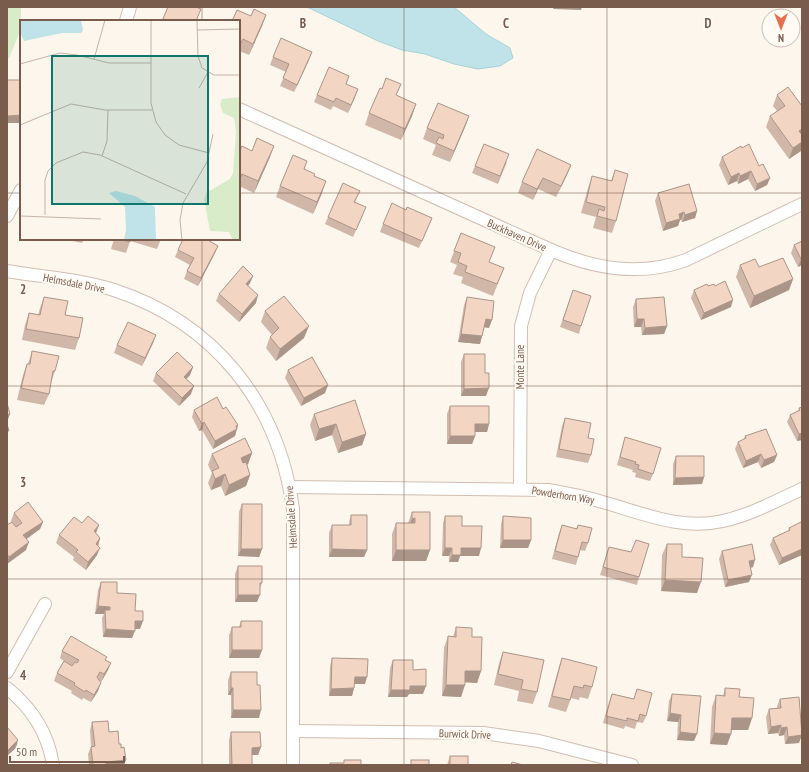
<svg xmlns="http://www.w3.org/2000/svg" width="809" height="772" viewBox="0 0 809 772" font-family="'PT Sans Narrow',sans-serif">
	<rect width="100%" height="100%" fill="#fdf6ec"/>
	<path fill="#d8ecc9" d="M 7,7 L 21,7 L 21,29 L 9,58 L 7,59 Z"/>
	<path fill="#bfe3e8" stroke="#a5d3da" d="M 307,7 L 454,7 L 486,34 L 510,48 L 513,58 L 500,66 L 478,69 L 454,64 L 425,54 L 402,50 L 378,41 Z"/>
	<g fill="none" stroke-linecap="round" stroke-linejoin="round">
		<g stroke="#d1beb0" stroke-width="14">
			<g id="minor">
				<path d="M 126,21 L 130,7"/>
				<path d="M 239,109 L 551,250 C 595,269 640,277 686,260 L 802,204"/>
				<path d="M 7,216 L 21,190"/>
				<path d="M 7,271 C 42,277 80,279 114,290 C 215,323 279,404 293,509 L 293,765"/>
				<path d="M 290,487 L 548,490 C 565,493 582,496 599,501 C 640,512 680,531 723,521 C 750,515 776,501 802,489"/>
				<path d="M 520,489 L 521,326 L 530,293 L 551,250"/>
				<path d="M 7,672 L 45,604"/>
				<path d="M 7,688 C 32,708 48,733 53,765"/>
				<path d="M 293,731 L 483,733 L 539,741 L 632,765"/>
			</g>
		</g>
		<use href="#minor" stroke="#fff" stroke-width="12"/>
	</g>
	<g fill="#d1b7a8">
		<path d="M 266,15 L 262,26 L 249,55 L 239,51 L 239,21 L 251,16 Z"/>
		<path d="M 273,57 L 309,60 L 294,92 L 280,86 L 286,72 L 270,65 Z"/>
		<path d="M 347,84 L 355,97 L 348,113 L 333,106 L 331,110 L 314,102 L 317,95 Z"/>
		<path d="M 777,95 L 802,106 L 802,147 L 801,151 L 789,159 L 766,127 L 770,116 L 777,111 L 773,106 Z"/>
		<path d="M 397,96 L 416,104 L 412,116 L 401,140 L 365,125 L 369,113 Z"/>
		<path d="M 469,116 L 465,127 L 450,162 L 432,155 L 436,145 L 423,139 L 427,128 Z"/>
		<path d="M 742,148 L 770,178 L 767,185 L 755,191 L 748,179 L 738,184 L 737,181 L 728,185 L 719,165 L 722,157 Z"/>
		<path d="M 252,151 L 270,157 L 254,193 L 239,186 L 239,152 Z"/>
		<path d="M 307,161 L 304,169 L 322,193 L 313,214 L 276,197 L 280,186 Z"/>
		<path d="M 507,162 L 498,184 L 472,173 L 475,166 Z"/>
		<path d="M 571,165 L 566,177 L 556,197 L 538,189 L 533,200 L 518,193 L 522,182 Z"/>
		<path d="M 615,170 L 616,221 L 612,233 L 593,228 L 596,217 L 581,213 L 588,188 L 592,176 L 611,181 Z"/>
		<path d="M 360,191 L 355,202 L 363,215 L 353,237 L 325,224 L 328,217 Z"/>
		<path d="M 658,193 L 697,211 L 695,218 L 682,222 L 681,220 L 680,220 L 678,226 L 663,231 L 655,201 Z"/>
		<path d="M 383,224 L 429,225 L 419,248 L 380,232 Z"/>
		<path d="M 461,233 L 489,262 L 504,268 L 493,296 L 461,283 L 463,277 L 453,274 L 457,265 L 450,262 Z"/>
		<path d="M 68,239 L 84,239 L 82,243 L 67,240 Z"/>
		<path d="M 114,239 L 161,239 L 157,249 L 130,241 L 126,253 L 111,249 Z"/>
		<path d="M 802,241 L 802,265 L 798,267 L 791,253 L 794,245 Z"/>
		<path d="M 218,246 L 215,253 L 198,286 L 184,279 L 187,271 L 190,265 L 175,257 L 178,250 Z"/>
		<path d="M 740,265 L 759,267 L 793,279 L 789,290 L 750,308 L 736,277 Z"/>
		<path d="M 253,276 L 250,283 L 248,286 L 256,303 L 239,322 L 216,301 L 219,294 Z"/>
		<path d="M 708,286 L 715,286 L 731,307 L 701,320 L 691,298 L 694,290 Z"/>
		<path d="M 573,290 L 581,326 L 579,334 L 560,327 Z"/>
		<path d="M 44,297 L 65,315 L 79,338 L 75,350 L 22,340 L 25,325 L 29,313 L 38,315 L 40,308 Z"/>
		<path d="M 467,297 L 489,328 L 484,327 L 482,336 L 480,344 L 458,342 L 464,305 Z"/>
		<path d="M 636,299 L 667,326 L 664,334 L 642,335 L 641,327 L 634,327 L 633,307 Z"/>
		<path d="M 265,311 L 304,338 L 276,361 L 266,348 L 270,337 L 272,335 L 261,322 Z"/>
		<path d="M 156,335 L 153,343 L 142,366 L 114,353 L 117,345 Z"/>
		<path d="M 32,351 L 55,371 L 51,383 L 49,394 L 44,405 L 17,400 L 23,375 L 27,364 L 28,364 Z"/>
		<path d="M 464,354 L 485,373 L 486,396 L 461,396 L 461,362 Z"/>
		<path d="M 193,367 L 190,375 L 187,379 L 191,394 L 179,406 L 153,381 L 156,373 Z"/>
		<path d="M 288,370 L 325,393 L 301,406 L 285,378 Z"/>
		<path d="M 450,406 L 489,424 L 487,432 L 475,432 L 475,436 L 472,444 L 447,444 L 447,414 Z"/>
		<path d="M 802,407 L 802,440 L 797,441 L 787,422 L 790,415 L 798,411 L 799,408 Z"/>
		<path d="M 223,409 L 238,425 L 235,436 L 213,449 L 202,430 L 199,431 L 192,417 L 194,410 Z"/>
		<path d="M 314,414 L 366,434 L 362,445 L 338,453 L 332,435 L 315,441 L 310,425 Z"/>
		<path d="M 565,418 L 588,438 L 591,455 L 588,463 L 556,457 L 562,426 Z"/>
		<path d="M 745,436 L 777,455 L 774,462 L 761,468 L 758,462 L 743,468 L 735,449 L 738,442 L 744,439 Z"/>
		<path d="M 625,437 L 653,474 L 650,481 L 635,477 L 636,473 L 632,472 L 633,470 L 617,465 Z"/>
		<path d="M 252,453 L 248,464 L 247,465 L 250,475 L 246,486 L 225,496 L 221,486 L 211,490 L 208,483 L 212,473 L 208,465 L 212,454 Z"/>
		<path d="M 676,456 L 704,477 L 702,484 L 673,485 L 673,464 Z"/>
		<path d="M 242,504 L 262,549 L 259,557 L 238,556 L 239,512 Z"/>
		<path d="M 412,512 L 430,512 L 430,550 L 426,561 L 392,561 L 392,534 L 396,523 L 408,523 Z"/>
		<path d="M 14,513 L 43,522 L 40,529 L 26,539 L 26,550 L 7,564 L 7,525 L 14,525 L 11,521 Z"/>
		<path d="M 351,515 L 367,550 L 364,557 L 329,557 L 329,533 L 332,525 L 349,525 L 349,522 Z"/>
		<path d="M 445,516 L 462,526 L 479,556 L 460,556 L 458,562 L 449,562 L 449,556 L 442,556 L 443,523 Z"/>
		<path d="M 503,516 L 531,540 L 528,548 L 500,548 L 501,524 Z"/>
		<path d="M 82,523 L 99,525 L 95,533 L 100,538 L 98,546 L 97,555 L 86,570 L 73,560 L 74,557 L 56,543 L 59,535 Z"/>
		<path d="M 802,524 L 802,555 L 779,565 L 770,545 L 773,538 L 788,531 L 789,528 Z"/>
		<path d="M 562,525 L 576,529 L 578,525 L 588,543 L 585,551 L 580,550 L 576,565 L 552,559 L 559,533 Z"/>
		<path d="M 667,544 L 682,557 L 697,593 L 661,591 L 662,555 Z"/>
		<path d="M 609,547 L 639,577 L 637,585 L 600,575 Z"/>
		<path d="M 722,551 L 753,567 L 750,568 L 749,582 L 725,587 L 719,559 Z"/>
		<path d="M 238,566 L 262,583 L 260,588 L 257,602 L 235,602 L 235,574 Z"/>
		<path d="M 101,582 L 117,593 L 135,611 L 140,629 L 135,629 L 132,638 L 103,637 L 102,618 L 104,614 L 95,614 L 98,590 Z"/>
		<path d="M 241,621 L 262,650 L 259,658 L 229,658 L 229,635 L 232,627 L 239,627 Z"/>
		<path d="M 456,627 L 472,637 L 481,671 L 477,683 L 465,682 L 461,697 L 442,696 L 444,648 L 448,636 L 453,637 Z"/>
		<path d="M 62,651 L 106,660 L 108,670 L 101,682 L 99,681 L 98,691 L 91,702 L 83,698 L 82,700 L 71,693 L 72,691 L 54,681 L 57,673 L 64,661 L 60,658 Z"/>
		<path d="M 503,652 L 537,692 L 533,704 L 517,701 L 519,691 L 494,685 L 499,663 Z"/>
		<path d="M 332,658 L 365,684 L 354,684 L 354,688 L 352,696 L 329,696 L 330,666 Z"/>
		<path d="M 562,658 L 592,687 L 588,699 L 580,697 L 579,700 L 571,698 L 566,712 L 548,707 L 558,670 Z"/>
		<path d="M 393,660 L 413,670 L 423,694 L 409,694 L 407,697 L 388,697 L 390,668 Z"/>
		<path d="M 231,672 L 257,685 L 259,718 L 231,718 L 231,695 L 228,695 L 228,680 Z"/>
		<path d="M 725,688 L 739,697 L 752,718 L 748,730 L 732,730 L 727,745 L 710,744 L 712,707 L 716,695 L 723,696 Z"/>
		<path d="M 637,689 L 646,716 L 643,723 L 637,722 L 635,729 L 625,726 L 624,729 L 603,723 L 609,702 L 612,694 L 634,699 Z"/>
		<path d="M 672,694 L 694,741 L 677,740 L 678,722 L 667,721 L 669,701 Z"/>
		<path d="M 780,699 L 799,743 L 785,744 L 784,735 L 779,736 L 778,733 L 768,734 L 766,717 L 769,709 L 777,708 L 777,706 Z"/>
		<path d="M 92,722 L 109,732 L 119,744 L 124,765 L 89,765 L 88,754 L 91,747 L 90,730 Z"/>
		<path d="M 231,732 L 261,747 L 258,755 L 252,755 L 252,765 L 229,765 L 229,740 Z"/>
		<path d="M 450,756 L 468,765 L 447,765 Z"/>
	</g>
	<g fill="#aa9588">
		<path d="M 554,7 L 582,7 L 581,10 L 553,9 Z"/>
		<path d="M 266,15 L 262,26 L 249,55 L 253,44 Z"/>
		<path d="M 312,52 L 309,60 L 294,92 L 297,85 Z"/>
		<path d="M 358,89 L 355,97 L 348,113 L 351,105 Z"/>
		<path d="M 416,104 L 412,116 L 401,140 L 405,129 Z"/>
		<path d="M 21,115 L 21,123 L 7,123 L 7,116 Z"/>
		<path d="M 469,116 L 465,127 L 450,162 L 454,151 Z"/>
		<path d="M 802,129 L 802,138 L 799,131 Z"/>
		<path d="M 802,142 L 802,147 L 801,151 L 789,159 L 793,148 Z"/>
		<path d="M 274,146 L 270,157 L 254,193 L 258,181 Z"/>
		<path d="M 571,165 L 566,177 L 556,197 L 561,186 Z"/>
		<path d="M 751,171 L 748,179 L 738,184 L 740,176 Z"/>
		<path d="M 739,173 L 737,181 L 728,185 L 731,177 Z"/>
		<path d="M 543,178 L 533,200 L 537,189 Z"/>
		<path d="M 770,178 L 767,185 L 755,191 L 757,184 Z"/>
		<path d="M 326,181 L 322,193 L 313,214 L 317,202 Z"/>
		<path d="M 697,211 L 695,218 L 682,222 L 685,215 Z"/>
		<path d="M 684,212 L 681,220 L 680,220 L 678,226 L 663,231 L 666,223 L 679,214 Z"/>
		<path d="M 218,246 L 215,253 L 198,286 L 201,278 Z"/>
		<path d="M 802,258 L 802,265 L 798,267 L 801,259 Z"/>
		<path d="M 253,276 L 250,283 L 243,292 L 246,284 Z"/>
		<path d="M 793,279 L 789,290 L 750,308 L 754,296 Z"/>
		<path d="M 258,295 L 256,303 L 239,322 L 242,314 Z"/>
		<path d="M 733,300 L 731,307 L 701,320 L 704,313 Z"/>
		<path d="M 486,319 L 492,320 L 489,328 L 483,327 Z"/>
		<path d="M 637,319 L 644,319 L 641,327 L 634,327 Z"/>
		<path d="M 309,326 L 304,338 L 276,361 L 280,349 Z"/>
		<path d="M 667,326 L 664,334 L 642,335 L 645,328 Z"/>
		<path d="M 461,334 L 482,336 L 480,344 L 458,342 Z"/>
		<path d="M 156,335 L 153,343 L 142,366 L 145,358 Z"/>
		<path d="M 193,367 L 190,375 L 181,384 L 184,377 Z"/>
		<path d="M 328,385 L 325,393 L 301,406 L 304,398 Z"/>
		<path d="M 194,386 L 191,394 L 179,406 L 182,398 Z"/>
		<path d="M 489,388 L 486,396 L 461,396 L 464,389 Z"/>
		<path d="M 10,414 L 7,422 L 7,415 Z"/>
		<path d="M 204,422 L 202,430 L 199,431 L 202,424 Z"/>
		<path d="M 336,424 L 332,435 L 315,441 L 319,429 Z"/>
		<path d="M 475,424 L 489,424 L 487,432 L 472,432 Z"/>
		<path d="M 238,425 L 235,436 L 213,449 L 215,441 Z"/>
		<path d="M 802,433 L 802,440 L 797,441 L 799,434 Z"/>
		<path d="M 366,434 L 362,445 L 338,453 L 342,442 Z"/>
		<path d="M 450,436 L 475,436 L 472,444 L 447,444 Z"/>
		<path d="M 252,453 L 248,464 L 237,470 L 241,458 Z"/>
		<path d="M 761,454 L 758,462 L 743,468 L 746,461 Z"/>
		<path d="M 777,455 L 774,462 L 761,468 L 764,460 Z"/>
		<path d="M 225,474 L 221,486 L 211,490 L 215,479 Z"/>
		<path d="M 250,475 L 246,486 L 225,496 L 229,485 Z"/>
		<path d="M 704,477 L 702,484 L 673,485 L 675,478 Z"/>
		<path d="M 415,518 L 411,530 L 407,530 L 412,519 Z"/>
		<path d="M 43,522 L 40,529 L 21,543 L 23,535 Z"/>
		<path d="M 99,525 L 96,533 L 91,539 L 94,531 Z"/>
		<path d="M 100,538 L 98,546 L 96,544 Z"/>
		<path d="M 503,540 L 531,540 L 528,548 L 500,548 Z"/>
		<path d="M 29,542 L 26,550 L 7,564 L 9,557 Z"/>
		<path d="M 100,548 L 97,555 L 86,570 L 88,562 Z"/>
		<path d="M 445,548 L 452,548 L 449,556 L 442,556 Z"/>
		<path d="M 461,548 L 481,548 L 479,556 L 460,556 L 458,562 L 449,562 L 452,555 Z"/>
		<path d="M 241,549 L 262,549 L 259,557 L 238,556 Z"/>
		<path d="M 332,549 L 367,550 L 364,557 L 329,557 Z"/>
		<path d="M 802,549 L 802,555 L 779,565 L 782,558 Z"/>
		<path d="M 396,550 L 430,550 L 426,561 L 392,561 Z"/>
		<path d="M 755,560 L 753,567 L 746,569 L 749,561 Z"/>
		<path d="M 752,575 L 749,582 L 725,587 L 728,580 Z"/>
		<path d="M 665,580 L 701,582 L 697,593 L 661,591 Z"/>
		<path d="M 238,595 L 260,595 L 257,602 L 235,602 Z"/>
		<path d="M 98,606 L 110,607 L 107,614 L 105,610 L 104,614 L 95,614 Z"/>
		<path d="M 135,621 L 143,621 L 140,629 L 132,629 Z"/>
		<path d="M 106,629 L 135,631 L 132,638 L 103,637 Z"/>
		<path d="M 232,650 L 262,650 L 259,658 L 229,658 Z"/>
		<path d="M 111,663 L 108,670 L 101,682 L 104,674 Z"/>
		<path d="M 465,671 L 481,671 L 477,683 L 461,682 Z"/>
		<path d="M 355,677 L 367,677 L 365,684 L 352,684 Z"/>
		<path d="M 101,683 L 98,691 L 91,702 L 94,695 Z"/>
		<path d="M 446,685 L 465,685 L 461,697 L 442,696 Z"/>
		<path d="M 410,686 L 426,686 L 423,694 L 409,694 L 407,697 L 388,697 L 391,690 Z"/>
		<path d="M 231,688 L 233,688 L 231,695 L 228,695 Z"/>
		<path d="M 354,688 L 352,696 L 329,696 L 331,689 Z"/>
		<path d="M 233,710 L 261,710 L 259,718 L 231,718 Z"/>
		<path d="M 670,713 L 681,715 L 678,722 L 667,721 Z"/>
		<path d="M 732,718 L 752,718 L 748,730 L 728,730 Z"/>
		<path d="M 781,725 L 778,733 L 768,734 L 771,727 Z"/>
		<path d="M 787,727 L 784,735 L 779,736 L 781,728 Z"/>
		<path d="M 680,732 L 697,734 L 694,741 L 677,740 Z"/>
		<path d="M 714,733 L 731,734 L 727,745 L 710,744 Z"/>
		<path d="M 802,735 L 799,743 L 785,744 L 788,737 Z"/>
		<path d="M 18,740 L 16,748 L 7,756 L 7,751 Z"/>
		<path d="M 261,747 L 258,755 L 249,755 L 252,748 Z"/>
		<path d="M 126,760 L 124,765 L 105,765 L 106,762 Z"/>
	</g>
	<g fill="#f3d5c3" stroke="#aa9588">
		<path d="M 168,7 L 196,7 L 201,9 L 196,21 L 162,21 Z"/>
		<path d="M 254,9 L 266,15 L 253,44 L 243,39 L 239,47 L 239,21 L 232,21 L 237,10 L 251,16 Z"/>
		<path d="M 281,38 L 312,52 L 297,85 L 283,78 L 289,64 L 273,57 Z"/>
		<path d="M 329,67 L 349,76 L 346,84 L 358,89 L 351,105 L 336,98 L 334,102 L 317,95 Z"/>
		<path d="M 386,78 L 401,84 L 396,95 L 416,104 L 405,129 L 369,113 L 380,88 L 382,89 Z"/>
		<path d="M 7,80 L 21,80 L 21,115 L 7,116 Z"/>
		<path d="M 788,87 L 802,106 L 802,129 L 799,131 L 802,135 L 802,142 L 793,148 L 770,116 L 785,106 L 777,95 Z"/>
		<path d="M 438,103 L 469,116 L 454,151 L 436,143 L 439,137 L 443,139 L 444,135 L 427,128 Z"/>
		<path d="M 257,138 L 274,146 L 258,181 L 242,174 L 239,181 L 239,152 L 242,146 L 252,151 Z"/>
		<path d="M 484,144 L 509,154 L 500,176 L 475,166 Z"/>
		<path d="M 749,144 L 759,166 L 763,164 L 770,178 L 757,184 L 751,171 L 740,176 L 739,173 L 731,177 L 722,157 L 741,146 L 742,148 Z"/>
		<path d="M 537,149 L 571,165 L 561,186 L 543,178 L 537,189 L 522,182 Z"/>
		<path d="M 293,155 L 307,161 L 304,169 L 315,174 L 314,176 L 326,181 L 317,202 L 280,186 Z"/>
		<path d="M 615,170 L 628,174 L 616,221 L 597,216 L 599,209 L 604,211 L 605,207 L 586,202 L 592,176 L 612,181 Z"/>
		<path d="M 343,183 L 360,191 L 354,202 L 366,207 L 356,230 L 328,217 Z"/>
		<path d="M 689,184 L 697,211 L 685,215 L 684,212 L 679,214 L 680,219 L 666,223 L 658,193 Z"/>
		<path d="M 392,203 L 406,210 L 407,207 L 432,218 L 422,241 L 383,224 Z"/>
		<path d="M 461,233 L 495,247 L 489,262 L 504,268 L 497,284 L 465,272 L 467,266 L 458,262 L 461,253 L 454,251 Z"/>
		<path d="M 119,239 L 131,239 L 130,242 Z"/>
		<path d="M 183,239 L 206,239 L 218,246 L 201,278 L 187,271 L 194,258 L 178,250 Z"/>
		<path d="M 802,241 L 802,258 L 801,259 L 794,245 Z"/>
		<path d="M 783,258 L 793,279 L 754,296 L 740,265 L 755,259 L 759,267 Z"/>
		<path d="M 243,266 L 253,276 L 246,284 L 258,295 L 242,314 L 219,294 Z"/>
		<path d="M 725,281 L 733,300 L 704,313 L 694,290 L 707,284 L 708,286 L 714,284 L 715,286 Z"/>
		<path d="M 573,290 L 591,296 L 581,326 L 563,320 Z"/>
		<path d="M 284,296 L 309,326 L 280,349 L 270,337 L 279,328 L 265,311 Z"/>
		<path d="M 44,297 L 68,301 L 65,315 L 83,318 L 79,338 L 26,329 L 29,313 L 40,315 Z"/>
		<path d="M 467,297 L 494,301 L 492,320 L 486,319 L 482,336 L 461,334 Z"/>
		<path d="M 664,297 L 667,326 L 645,328 L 644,319 L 637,319 L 636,299 Z"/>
		<path d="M 128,322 L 156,335 L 145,358 L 117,345 Z"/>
		<path d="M 32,351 L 59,356 L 55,371 L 53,371 L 49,394 L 21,388 L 27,364 L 30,364 Z"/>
		<path d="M 177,352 L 193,367 L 184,377 L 194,386 L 182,398 L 156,373 Z"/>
		<path d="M 464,354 L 485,354 L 485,373 L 489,373 L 489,388 L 464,389 Z"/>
		<path d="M 312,357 L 328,385 L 304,398 L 288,370 Z"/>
		<path d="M 217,397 L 223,409 L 226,407 L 238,425 L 236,426 L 237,429 L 215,441 L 204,422 L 202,424 L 194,410 Z"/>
		<path d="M 355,400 L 366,434 L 342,442 L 336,424 L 319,429 L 314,414 Z"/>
		<path d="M 7,403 L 10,414 L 7,415 Z"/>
		<path d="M 450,406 L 489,406 L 489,424 L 475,424 L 475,436 L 450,436 Z"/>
		<path d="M 802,407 L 802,433 L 799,434 L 790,415 L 800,410 L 799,408 Z"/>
		<path d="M 565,418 L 591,423 L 588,438 L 594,439 L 591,455 L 559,449 Z"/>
		<path d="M 7,424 L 9,431 L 7,431 Z"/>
		<path d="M 766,429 L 777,455 L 764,460 L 761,454 L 746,461 L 738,442 L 746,438 L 745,436 Z"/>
		<path d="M 625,437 L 661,448 L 653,474 L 638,469 L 639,465 L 635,464 L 636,462 L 620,457 Z"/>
		<path d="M 245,438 L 252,453 L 241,458 L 243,463 L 246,462 L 250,475 L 229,485 L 225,474 L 215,479 L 212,471 L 219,468 L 212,454 Z"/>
		<path d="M 676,456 L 704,456 L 704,477 L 675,478 Z"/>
		<path d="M 28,502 L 43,522 L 23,535 L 29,542 L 9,557 L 7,554 L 7,525 L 12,522 L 16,527 L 22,523 L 14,513 Z"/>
		<path d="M 242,504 L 262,504 L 262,549 L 241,549 Z"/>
		<path d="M 412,512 L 430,512 L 430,550 L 396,550 L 396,523 L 415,523 L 415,518 L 412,519 Z"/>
		<path d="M 351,515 L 367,515 L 367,550 L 332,549 L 332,525 L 351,525 Z"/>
		<path d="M 88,516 L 99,525 L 94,531 L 100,538 L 96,544 L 100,548 L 88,562 L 76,552 L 78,550 L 59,535 L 74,517 L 82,523 Z"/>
		<path d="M 445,516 L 462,516 L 462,526 L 482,526 L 481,548 L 461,548 L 461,555 L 452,555 L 452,548 L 445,548 Z"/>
		<path d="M 503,516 L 531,518 L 531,540 L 503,540 Z"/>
		<path d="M 801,522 L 802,524 L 802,549 L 782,558 L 773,538 L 790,530 L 789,528 Z"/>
		<path d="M 562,525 L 577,529 L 578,525 L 592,528 L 588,543 L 582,542 L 578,557 L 555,551 Z"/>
		<path d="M 636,540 L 649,544 L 639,577 L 603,567 L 609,547 L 631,552 Z"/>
		<path d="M 667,544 L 682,544 L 682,557 L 703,558 L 701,582 L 665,580 Z"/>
		<path d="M 752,544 L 755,560 L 749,561 L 752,575 L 728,580 L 722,551 Z"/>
		<path d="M 238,566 L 262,566 L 262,583 L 260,583 L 260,595 L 238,595 Z"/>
		<path d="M 101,582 L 117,582 L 117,593 L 136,594 L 135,611 L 143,611 L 143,621 L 135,621 L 135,631 L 106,629 L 105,610 L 110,610 L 110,607 L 98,606 Z"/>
		<path d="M 241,621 L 262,621 L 262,650 L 232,650 L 232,627 L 241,627 Z"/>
		<path d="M 456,627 L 472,628 L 472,637 L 482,637 L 481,671 L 465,671 L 465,685 L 446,685 L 448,636 L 456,637 Z"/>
		<path d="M 71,636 L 107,657 L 105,660 L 111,663 L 104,674 L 100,672 L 97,677 L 101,683 L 94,695 L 86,690 L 85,692 L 74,685 L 75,683 L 57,673 L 64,661 L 72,666 L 75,662 L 77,663 L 79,660 L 62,651 Z"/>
		<path d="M 503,652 L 544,660 L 537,692 L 521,689 L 523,680 L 498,674 Z"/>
		<path d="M 332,658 L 368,659 L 367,677 L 355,677 L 354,688 L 331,689 Z"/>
		<path d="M 562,658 L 597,667 L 592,687 L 584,685 L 583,688 L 574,686 L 570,700 L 552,696 Z"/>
		<path d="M 393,660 L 413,660 L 413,670 L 426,669 L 426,686 L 410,686 L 410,690 L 391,690 Z"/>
		<path d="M 231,672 L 257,672 L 257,685 L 260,685 L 261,710 L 233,710 L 233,688 L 231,688 Z"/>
		<path d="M 725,688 L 740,689 L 739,697 L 754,698 L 752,718 L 732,718 L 731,734 L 714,733 L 716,695 L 725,696 Z"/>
		<path d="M 637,689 L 652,693 L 646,716 L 640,714 L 638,721 L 627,718 L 627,721 L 606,716 L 612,694 L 634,699 Z"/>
		<path d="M 672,694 L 701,696 L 697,734 L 680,732 L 681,715 L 670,713 Z"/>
		<path d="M 799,697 L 802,735 L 788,737 L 787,727 L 781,728 L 781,725 L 771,727 L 769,709 L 781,708 L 780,699 Z"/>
		<path d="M 108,721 L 109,732 L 118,731 L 119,744 L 121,744 L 121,748 L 124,747 L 126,760 L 106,762 L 106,765 L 93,765 L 91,747 L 95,746 L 92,722 Z"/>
		<path d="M 7,727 L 18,740 L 7,751 Z"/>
		<path d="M 231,732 L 260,732 L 261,747 L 252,748 L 252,765 L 232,765 Z"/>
		<rect x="450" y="756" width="18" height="9"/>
		<path d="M 344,760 L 361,760 L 361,765 L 330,765 L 330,763 L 344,763 Z"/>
		<rect x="411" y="760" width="18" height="5"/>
		<path d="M 512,762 L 523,765 L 511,765 Z"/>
	</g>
	<path fill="none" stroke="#7a5c4d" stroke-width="1" stroke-opacity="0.55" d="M 202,7 L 202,21M 404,7 L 404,765M 607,7 L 607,765M 7,193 L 21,193M 239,193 L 802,193M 202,239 L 202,765M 7,386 L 802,386M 7,579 L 802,579"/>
	<g text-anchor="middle" stroke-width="4" stroke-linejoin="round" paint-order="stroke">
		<g font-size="11" fill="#7a5c4d" stroke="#fffaf3">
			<text transform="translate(517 235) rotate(24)" y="4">Buckhaven Drive</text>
			<text transform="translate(74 283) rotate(11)" y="4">Helmsdale Drive</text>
			<text transform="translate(520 367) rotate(-90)" y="4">Monte Lane</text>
			<text transform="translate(563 495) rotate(9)" y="4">Powderhorn Way</text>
			<text transform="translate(291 517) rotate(-94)" y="4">Helmsdale Drive</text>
			<text transform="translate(465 734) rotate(2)" y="4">Burwick Drive</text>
		</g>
	</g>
	<g transform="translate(20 20)">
		<rect width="220" height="220" fill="#fdf6ec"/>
		<path d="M 220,77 L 220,220 L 213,220 L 209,212 L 190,211 L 184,179 L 186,173 L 210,159 L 213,153 L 216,112 L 214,98 L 203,93 L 200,84 L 202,79 Z" fill="#d8ecc9"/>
		<path d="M 1,0 L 61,0 L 63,10 L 61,13 L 42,13 L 4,21 L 0,12 ZM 96,171 L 115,176 L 135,187 L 136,220 L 104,220 L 106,210 L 105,187 L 89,173 Z" fill="#bfe3e8"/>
		<path fill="none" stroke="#c5b3a7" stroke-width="1" d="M 131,0 L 131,83 L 136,102 L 145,115 L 159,125 L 189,133M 177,0 L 178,36 L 182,48 L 194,55 L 220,55M 177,10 L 220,9M 74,39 L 85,0M 0,44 L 40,33 L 57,35 L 89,43 L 131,43M 179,68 L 188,52M 0,105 L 51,84 L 85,90 L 132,90M 82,136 L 87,121 L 88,90M 25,195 L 25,160 L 28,151 L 36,143 L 63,132 L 80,135 L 166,174M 0,196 L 81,199M 162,220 L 160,200 L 163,183 L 187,142 L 193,114"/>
		<path fill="#0f766e" fill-opacity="0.15" stroke="#0f766e" stroke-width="2" d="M 32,36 L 188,36 L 188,184 L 32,184 Z"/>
		<rect width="220" height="220" fill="none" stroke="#7a5c4d" stroke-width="2"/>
	</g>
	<g font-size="13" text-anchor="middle" font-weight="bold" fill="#7a5c4d" stroke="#fffaf3" stroke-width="4" stroke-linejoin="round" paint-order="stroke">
		<text x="303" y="28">B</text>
		<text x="506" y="28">C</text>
		<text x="708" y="28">D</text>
		<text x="23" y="294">2</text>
		<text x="23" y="487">3</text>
		<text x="23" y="680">4</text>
	</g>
	<rect width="809" height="772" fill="none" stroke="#7a5c4d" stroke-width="16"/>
	<g transform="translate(781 28) rotate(180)"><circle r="19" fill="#fffaf3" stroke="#cabbb1"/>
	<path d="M0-3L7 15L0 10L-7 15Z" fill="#e76f51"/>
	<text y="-6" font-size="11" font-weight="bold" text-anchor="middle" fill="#7a5c4d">N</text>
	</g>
	<path d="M10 756v6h114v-6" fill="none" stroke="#7a5c4d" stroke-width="2"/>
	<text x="16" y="756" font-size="12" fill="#7a5c4d" stroke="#fffaf3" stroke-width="3" paint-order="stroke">50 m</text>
</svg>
